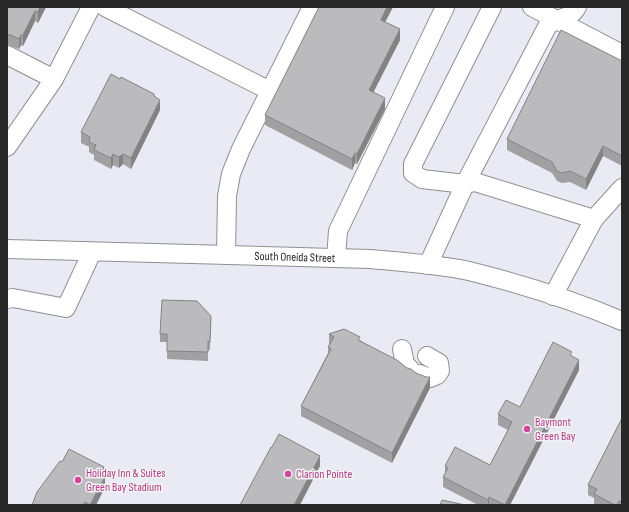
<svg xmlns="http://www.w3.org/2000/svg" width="629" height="512" viewBox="0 0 629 512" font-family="'Sofia Sans Condensed',sans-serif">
	<rect width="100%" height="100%" fill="#f2f3f4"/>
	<rect fill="#e9eaf3" x="7" y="7" width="615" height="498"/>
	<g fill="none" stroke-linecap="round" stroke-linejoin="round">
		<g stroke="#8f9091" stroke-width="20">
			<g id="minor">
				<path d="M 105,7 L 270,91"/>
				<path d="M 492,7 L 413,164 L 413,173 L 422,179 L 465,184 L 548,25 C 558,17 571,19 577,7"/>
				<path d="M 532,7 L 622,54"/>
				<path d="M 7,55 L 54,79"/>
				<path d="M 7,147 L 54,79 L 91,7"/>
				<path d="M 594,219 L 622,188"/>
				<path id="s1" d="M 7,249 L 370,259 C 403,262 437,264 469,271 C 521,284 573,300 622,321"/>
				<path d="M 226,255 L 227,196 L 231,174 L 241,149 L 312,7"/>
				<path d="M 336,258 L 338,231 L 445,7"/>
				<path d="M 428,265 L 465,184 L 475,182 L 594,219 L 553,296"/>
				<path d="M 7,299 L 13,298 L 66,308 L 92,252"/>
				<path d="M 402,349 L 405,364 L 410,369"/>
				<path d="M 420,374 L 430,378 L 437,375 L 440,371 L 439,363 L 427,356"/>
			</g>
		</g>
		<use href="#minor" stroke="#fff" stroke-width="18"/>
	</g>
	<g fill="#a1a1a3">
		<path d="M 7,7 L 46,7 L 38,23 L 35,21 L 23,46 L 21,45 L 19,49 L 11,46 L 7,45 Z"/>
		<path d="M 393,7 L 385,22 L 400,40 L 373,92 L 385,109 L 357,164 L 355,163 L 352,170 L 265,125 L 265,115 Z"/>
		<path d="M 622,61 L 622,166 L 603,156 L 586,190 L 570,182 L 562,183 L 557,181 L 552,173 L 507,150 L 507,139 Z"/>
		<path d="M 154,97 L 160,110 L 131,169 L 123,164 L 119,168 L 113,165 L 111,169 L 94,160 L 94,155 L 89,152 L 89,147 L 81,143 L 81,132 Z"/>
		<path d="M 211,316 L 210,350 L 208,350 L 208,361 L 167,359 L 167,342 L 160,342 L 160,334 Z"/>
		<path d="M 329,334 L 360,340 L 430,388 L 392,463 L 301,416 L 301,406 L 328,353 L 328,347 L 330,345 L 329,344 Z"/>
		<path d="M 572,356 L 579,370 L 510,505 L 478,505 L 443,487 L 443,477 L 445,473 L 445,466 L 490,465 L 508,430 L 498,425 L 498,414 L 520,407 Z"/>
		<path d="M 622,418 L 622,505 L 594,505 L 594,498 L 588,495 L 588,485 Z"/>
		<path d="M 62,462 L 104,476 L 105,487 L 96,505 L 32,505 Z"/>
	</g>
	<g fill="#838384">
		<path d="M 40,7 L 46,7 L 38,23 L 38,12 Z"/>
		<path d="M 387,7 L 393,7 L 381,30 L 381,20 Z"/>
		<path d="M 35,11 L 35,21 L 23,46 L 23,35 Z"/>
		<path d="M 400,29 L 400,40 L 369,101 L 369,90 Z"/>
		<path d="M 21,35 L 21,45 L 19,49 L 19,39 Z"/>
		<path d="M 8,97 L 8,107 L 7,109 L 7,98 Z"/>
		<path d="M 385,98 L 385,109 L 357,164 L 357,154 Z"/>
		<path d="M 160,100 L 160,110 L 131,169 L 131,158 Z"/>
		<path d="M 603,146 L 603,156 L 586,190 L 586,179 Z"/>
		<path d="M 355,153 L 355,163 L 352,170 L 352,159 Z"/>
		<path d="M 113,154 L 113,165 L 111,169 L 111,158 Z"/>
		<path d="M 123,154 L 123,164 L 119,168 L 119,157 Z"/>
		<path d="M 579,360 L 579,370 L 510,505 L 505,505 Z"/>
		<path d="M 430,377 L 430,388 L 392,463 L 392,453 Z"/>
		<path d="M 320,456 L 320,466 L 300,505 L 294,505 Z"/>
		<path d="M 104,467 L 104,477 L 100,474 Z"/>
		<path d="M 105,477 L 105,487 L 96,505 L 90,505 Z"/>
		<path d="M 489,497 L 489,505 L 488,505 L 488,500 Z"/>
	</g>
	<g fill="#bbbbbd" stroke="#838384">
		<path d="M 7,7 L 40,7 L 38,12 L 35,11 L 23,35 L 21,35 L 19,39 L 11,35 L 7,35 Z"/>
		<path d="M 319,7 L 387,7 L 381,20 L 400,29 L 369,90 L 385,98 L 357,154 L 355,153 L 352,159 L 265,115 Z"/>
		<path d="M 561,30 L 622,61 L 622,156 L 603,146 L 586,179 L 570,171 L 562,173 L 557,171 L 552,162 L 507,139 Z"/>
		<path d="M 111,74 L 120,79 L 121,77 L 154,94 L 154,96 L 160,100 L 131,158 L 123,154 L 119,157 L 113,154 L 111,158 L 94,150 L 96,145 L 89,142 L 90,137 L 81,132 Z"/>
		<path d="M 162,300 L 197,301 L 211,316 L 210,342 L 208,341 L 208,352 L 167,351 L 167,334 L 160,334 Z"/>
		<path d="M 344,329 L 360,337 L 358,340 L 397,360 L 407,368 L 411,369 L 416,373 L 426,377 L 430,377 L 392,453 L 301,406 L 331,349 L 328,347 L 334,337 L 329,334 Z"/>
		<path d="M 553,342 L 572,352 L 570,355 L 579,360 L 505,505 L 489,497 L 488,500 L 443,477 L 448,468 L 445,466 L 455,447 L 490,465 L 512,422 L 498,414 L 506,400 L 520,407 Z"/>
		<path d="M 622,418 L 622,502 L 619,501 L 617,505 L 615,505 L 594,494 L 597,489 L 588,485 Z"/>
		<path d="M 279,434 L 320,456 L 294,505 L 240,505 L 271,447 L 272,447 Z"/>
		<path d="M 69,449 L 104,467 L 100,474 L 105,477 L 90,505 L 85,502 L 83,505 L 32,505 L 37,492 L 60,461 L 62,462 Z"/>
		<path d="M 442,500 L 465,505 L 440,505 Z"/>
	</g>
	<g fill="#d1479c" stroke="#f2f3f4" stroke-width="1.5">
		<circle cx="527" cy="429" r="4"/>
		<circle cx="288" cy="474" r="4"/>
		<circle cx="78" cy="480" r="4"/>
	</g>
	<g text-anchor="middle" stroke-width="3" stroke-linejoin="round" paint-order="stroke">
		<g font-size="12" fill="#282828" stroke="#f2f3f4">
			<text dy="4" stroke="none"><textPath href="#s1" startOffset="288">South Oneida Street</textPath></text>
		</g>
		<g font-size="12" fill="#b23c85" stroke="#f2f3f4" text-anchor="start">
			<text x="535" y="426">Baymont<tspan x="535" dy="14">Green Bay</tspan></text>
			<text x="86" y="477">Holiday Inn &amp; Suites<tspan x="86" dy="14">Green Bay Stadium</tspan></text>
			<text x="296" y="478">Clarion Pointe</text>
		</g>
	</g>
	<rect width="629" height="512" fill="none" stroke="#282828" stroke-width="16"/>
</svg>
